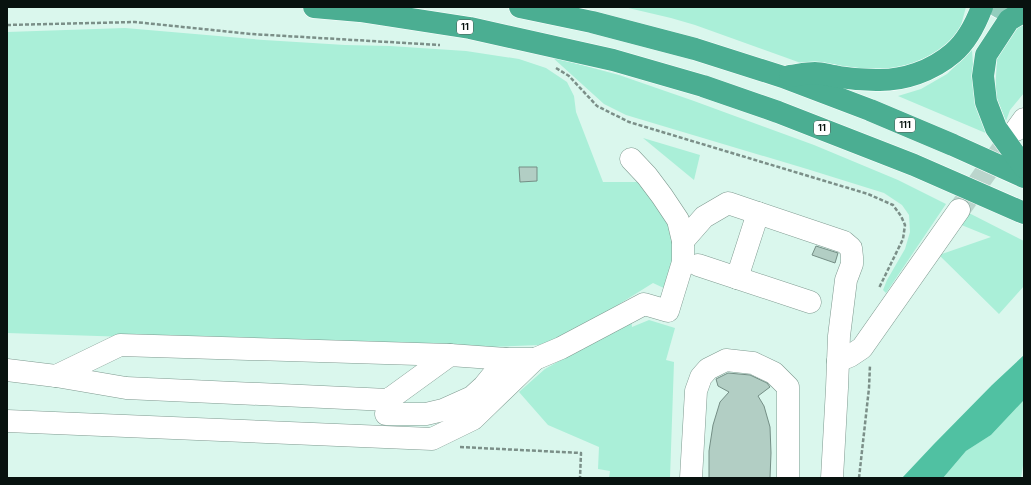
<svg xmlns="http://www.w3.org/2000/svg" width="1031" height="485" viewBox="0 0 1031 485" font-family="Inter,sans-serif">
	<rect width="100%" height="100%" fill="#daf7ed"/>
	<g fill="#aaefd8">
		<path d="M 624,7 L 966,7 L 960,29 L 946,46 L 923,59 L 900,70 L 812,67 L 695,25 L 671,18 Z"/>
		<path d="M 1024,25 L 1024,93 L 1010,110 L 1006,121 L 995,94 L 997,59 L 1004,43 L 1012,30 Z"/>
		<path d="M 125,28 L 264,40 L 345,45 L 390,46 L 466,51 L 519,59 L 546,68 L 567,82 L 574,96 L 576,112 L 603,182 L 640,182 L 676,234 L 668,290 L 653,283 L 568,336 L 539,345 L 466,348 L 7,333 L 7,32 Z"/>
		<path d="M 972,50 L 974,78 L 988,134 L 898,96 L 921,89 L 947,74 Z"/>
		<path d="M 552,57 L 619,75 L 694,101 L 814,145 L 898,180 L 946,204 L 886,293 L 883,290 L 887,280 L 905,249 L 910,232 L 909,215 L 902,205 L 884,193 L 807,169 L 626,115 L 604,104 Z"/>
		<path d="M 643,138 L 700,155 L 694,180 Z"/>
		<path d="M 965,211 L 1024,241 L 1024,286 L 999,314 L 939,255 L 991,237 L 959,224 Z"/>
		<path d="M 631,317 L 632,327 L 649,320 L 675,328 L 666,360 L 674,362 L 670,478 L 609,478 L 610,471 L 598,469 L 599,447 L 548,425 L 519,392 L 545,369 L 582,348 Z"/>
		<path d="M 1024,400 L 1024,459 L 1021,478 L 943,478 L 966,451 L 991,435 Z"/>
	</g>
	<path fill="#50c1a2" d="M 1024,355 L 1024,400 L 991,435 L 966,451 L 943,478 L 902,478 L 934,444 L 992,385 Z"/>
	<g fill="#b2cec4" stroke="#748e85">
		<path d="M 519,167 L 537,167 L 537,181 L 520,182 Z"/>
		<path d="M 816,246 L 838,253 L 835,263 L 812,255 Z"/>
		<path d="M 728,373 L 750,375 L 767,383 L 770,387 L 758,396 L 764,406 L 770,427 L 771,453 L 770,478 L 709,478 L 709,451 L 713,425 L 720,402 L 729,392 L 718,386 L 716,379 Z"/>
	</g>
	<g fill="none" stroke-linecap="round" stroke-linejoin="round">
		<path stroke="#bad5cc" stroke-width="22" stroke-dasharray="22 11" stroke-linecap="butt" d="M 959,210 L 1016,130"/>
		<g stroke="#7f9a90" stroke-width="23">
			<g id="minor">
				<path d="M 1016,130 L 1024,119"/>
				<path d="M 683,241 L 704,217 L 728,203 L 844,242 L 851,248 L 852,257 L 852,264 L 846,280 L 839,336 L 837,388 L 832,478"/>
				<path d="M 698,265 L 810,302"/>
				<path d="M 737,278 L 758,213"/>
				<path d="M 838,361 L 850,356 L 862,348 L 959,210"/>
				<path d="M 7,370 L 56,376 L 126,388 L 388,400 L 450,355 L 506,359 L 535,359"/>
				<path d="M 56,376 L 120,345 L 450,355"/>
				<path d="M 386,414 L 426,414 L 443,410 L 472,397 L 484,386 L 506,359"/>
				<path d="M 7,421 L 432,439 L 473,419 L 535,359 L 561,348 L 644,304 L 668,311 L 683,262 L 683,241 L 678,220 L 662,196 L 647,176 L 631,159"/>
				<path d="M 691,478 L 696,391 L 701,377 L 708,369 L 726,360 L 753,363 L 774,373 L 788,387 L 788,478"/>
			</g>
		</g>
		<g stroke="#fff" stroke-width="23">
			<path id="major" d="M 999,7 L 1012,12 L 1024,13"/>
		</g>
		<g stroke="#fff" stroke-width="23">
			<g id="highway">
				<path d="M 314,7 L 360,11 L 470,28 L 613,60 L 703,86 L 778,112 L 914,165 L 1024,213"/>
				<path d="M 520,7 L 592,22 L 695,49 L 783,77 L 870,110 L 953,145 L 1024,177"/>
				<path d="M 1021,13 L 1009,20 L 986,55 L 983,76 L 986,102 L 996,128 L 1024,167"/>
				<path d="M 790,76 C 798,75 806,73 815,73 C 822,73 831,76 839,77 C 851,79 864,80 876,80 C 903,81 932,71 953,53 C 966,42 976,23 982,7"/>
			</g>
		</g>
		<g stroke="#7b8f88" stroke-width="2.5" stroke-dasharray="4 2" stroke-linecap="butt">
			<path d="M 7,25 L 135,22 L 251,34 L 440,45"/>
			<path d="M 556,68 L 569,76 L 597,106 L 629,122 L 868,194 L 893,205 L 901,216 L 905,225 L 903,239 L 879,288"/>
			<path d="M 460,447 L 581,453 L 580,478"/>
			<path d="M 859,478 L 869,388 L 870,365"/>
		</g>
		<use href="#minor" stroke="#fff" stroke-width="22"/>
		<use href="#major" stroke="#93cebe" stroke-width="22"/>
		<use href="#highway" stroke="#4bae92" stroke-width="22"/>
	</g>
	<g text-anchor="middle" stroke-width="3" stroke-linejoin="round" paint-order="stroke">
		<g fill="#fff" stroke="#525957" stroke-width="1">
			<rect x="457" y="20" width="16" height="14" rx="3"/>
			<rect x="895" y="118" width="20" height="14" rx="3"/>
			<rect x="814" y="121" width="16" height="14" rx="3"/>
		</g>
		<g font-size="9" font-weight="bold" fill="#08120f">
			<text x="465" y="30">11</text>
			<text x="905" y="128">111</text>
			<text x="822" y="131">11</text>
		</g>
	</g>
	<rect width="1031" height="485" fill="none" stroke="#08120f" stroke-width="16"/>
</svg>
